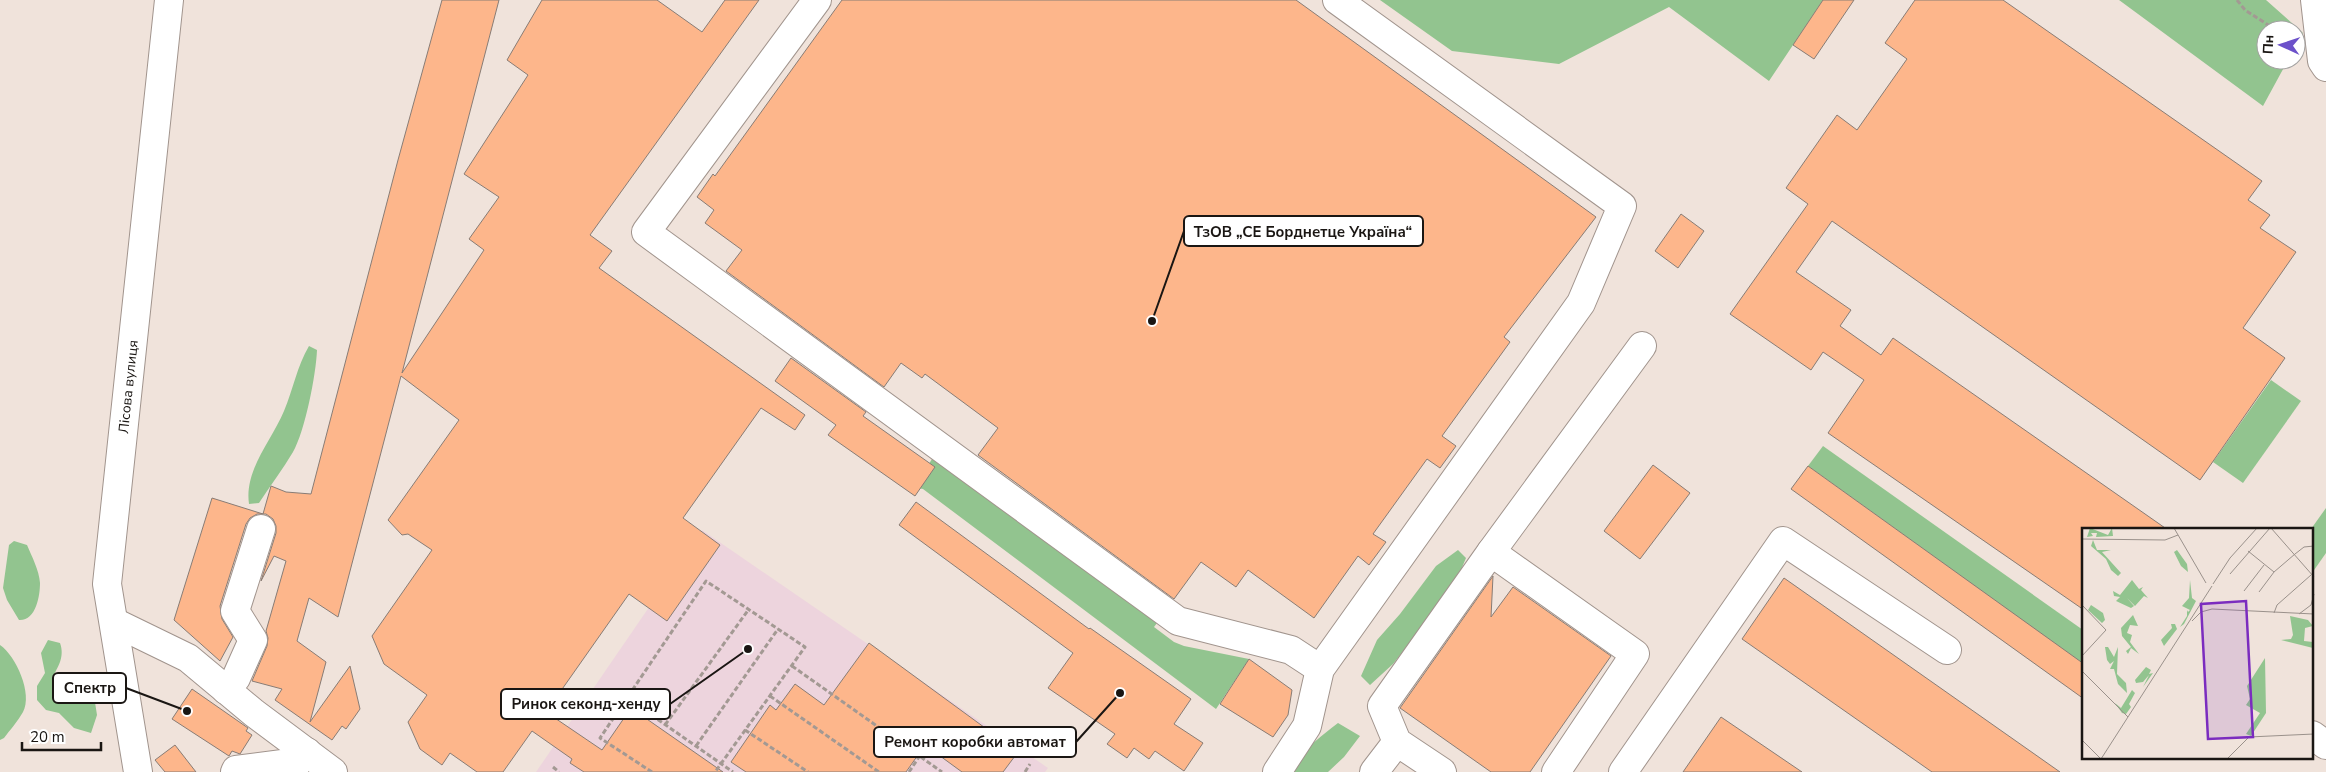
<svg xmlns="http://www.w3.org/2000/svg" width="2326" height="772" viewBox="0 0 2326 772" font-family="'Nunito Sans',sans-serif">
	<rect width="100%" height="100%" fill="#f0e3db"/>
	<path fill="#edd4dd" d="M 702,530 L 1048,768 L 1045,772 L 536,772 Z"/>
	<g fill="#92c48f">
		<path d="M 1380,0 L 1823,0 L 1769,81 L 1669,7 L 1559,64 L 1452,51 Z"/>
		<path d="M 2119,0 L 2266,0 L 2303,33 L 2296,45 L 2296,30 L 2266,30 L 2266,60 L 2288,60 L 2263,106 Z"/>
		<path d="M 309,346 L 317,350 C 316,375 305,431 293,452 C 283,469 270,486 259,503 L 249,504 C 244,470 272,440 284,411 C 293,390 297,366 309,346 Z"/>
		<path d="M 2271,380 L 2301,401 L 2243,483 L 2213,462 Z"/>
		<path d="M 1823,446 L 2083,630 L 2083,664 L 1808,466 Z"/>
		<path d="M 932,459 L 1157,623 L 1154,627 L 1174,642 L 1184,646 L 1249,659 L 1216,709 L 923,489 L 918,488 L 917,483 Z"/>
		<path d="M 2326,508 L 2326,553 L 2312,573 L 2311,529 Z"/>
		<path d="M 14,541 L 27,545 C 32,557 39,570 40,583 C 40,596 36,621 19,620 L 7,600 L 3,588 L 9,545 Z"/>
		<path d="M 1458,550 L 1466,558 L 1455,584 L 1433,613 L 1393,664 L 1370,685 L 1361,676 L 1377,640 L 1400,614 L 1436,566 Z"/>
		<path d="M 48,640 L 60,643 C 65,657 58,667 52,678 L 55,684 L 94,696 L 97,715 L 91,733 L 74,728 L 59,713 L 46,710 L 37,700 L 37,686 L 45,673 L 41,653 Z"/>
		<path d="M 0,645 C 16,656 33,694 23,712 C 18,721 10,730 4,738 L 0,740 Z"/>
		<path d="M 1338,723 L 1360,736 L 1344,757 L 1328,772 L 1289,772 C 1300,752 1320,737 1338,723 Z"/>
	</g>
	<g fill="#fdb68b" stroke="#887c75">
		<path d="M 442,0 L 499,0 L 402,373 L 484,250 L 469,239 L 499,197 L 464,174 L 528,75 L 507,60 L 542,0 L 657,0 L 702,32 L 725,0 L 759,0 L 590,235 L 612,251 L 599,268 L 805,415 L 795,430 L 761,408 L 683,518 L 720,545 L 667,621 L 629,594 L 546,712 L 602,750 L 631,708 L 723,772 L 584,772 L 570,763 L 572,759 L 532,731 L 503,772 L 477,772 L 450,753 L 442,765 L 420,749 L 408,722 L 427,695 L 384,664 L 372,636 L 432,550 L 408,534 L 402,535 L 388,520 L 459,420 L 401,376 L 338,617 L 309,598 L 297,641 L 326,662 L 310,722 L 350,666 L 360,709 L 346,729 L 342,726 L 332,740 L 275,700 L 282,689 L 252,681 L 267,646 L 268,638 L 266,631 L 286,561 L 274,556 L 261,581 L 276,533 L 276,526 L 273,519 L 266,514 L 257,514 L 250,518 L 246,524 L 220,606 L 222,619 L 233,637 L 220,661 L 174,620 L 212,498 L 263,514 L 271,486 L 286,492 L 311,494 L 398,160 Z"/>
		<path d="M 842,0 L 1296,0 L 1596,217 L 1504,337 L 1510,342 L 1442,436 L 1456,446 L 1440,468 L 1427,459 L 1373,534 L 1386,542 L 1369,565 L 1358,556 L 1314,618 L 1248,570 L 1236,587 L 1201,562 L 1174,599 L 978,455 L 998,428 L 925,374 L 922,378 L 901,363 L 884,387 L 726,271 L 742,250 L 705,223 L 714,210 L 697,197 L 713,174 L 715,176 Z"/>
		<path d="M 1823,0 L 1854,0 L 1814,59 L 1793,45 Z"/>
		<path d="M 1915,0 L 2003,0 L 2262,181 L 2248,200 L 2270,215 L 2260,228 L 2296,252 L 2243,328 L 2285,358 L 2200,480 L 1832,221 L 1796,272 L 1851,310 L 1840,326 L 1881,355 L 1893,338 L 2168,530 L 2084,530 L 2084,610 L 1828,433 L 1864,380 L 1823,352 L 1811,370 L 1730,314 L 1808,204 L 1786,188 L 1837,115 L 1857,130 L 1907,59 L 1885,43 Z"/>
		<path d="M 1681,214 L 1704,231 L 1678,268 L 1655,251 Z"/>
		<path d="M 791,358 L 866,412 L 863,416 L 935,467 L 915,496 L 828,435 L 836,425 L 775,381 Z"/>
		<path d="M 1653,465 L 1690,493 L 1640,559 L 1604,531 Z"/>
		<path d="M 1808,466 L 2084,664 L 2084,699 L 1791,489 Z"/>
		<path d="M 916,502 L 1089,629 L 1090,628 L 1191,699 L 1174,724 L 1203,743 L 1184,771 L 1155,751 L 1149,759 L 1134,748 L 1127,758 L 1107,744 L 1115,734 L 1048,688 L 1073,653 L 899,525 Z"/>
		<path d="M 1493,576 L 1491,617 L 1513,587 L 1611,656 L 1530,772 L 1491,772 L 1400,708 Z"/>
		<path d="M 1784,578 L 2060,772 L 1932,772 L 1742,639 Z"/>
		<path d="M 869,643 L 1018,752 L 1003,772 L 962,772 L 925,745 L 906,772 L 746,772 L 731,762 L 770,705 L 776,710 L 795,684 L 824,705 Z"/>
		<path d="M 1249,659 L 1292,690 L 1288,715 L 1273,737 L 1220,704 Z"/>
		<path d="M 192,689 L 248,728 L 246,731 L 252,735 L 240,754 L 232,751 L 229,756 L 172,719 Z"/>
		<path d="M 1721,717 L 1802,772 L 1683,772 Z"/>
		<path d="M 175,745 L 196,772 L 165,772 L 155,760 Z"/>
	</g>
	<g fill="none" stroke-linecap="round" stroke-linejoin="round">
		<g stroke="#a1948d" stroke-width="30">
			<g id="minor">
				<path d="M 817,0 L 646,232 L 1178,621 L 1291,650 L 1320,669"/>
				<path d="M 2315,0 L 2322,61 L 2326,67"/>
				<path d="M 1491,552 L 1642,346"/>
				<path d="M 114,622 L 188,658 L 254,713 L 333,772"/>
				<path d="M 226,690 L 236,678 L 253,640 L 235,611 L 261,529"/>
				<path d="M 2312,735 L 2326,745"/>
				<path id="s1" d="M 138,772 L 107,584 L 169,0"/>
				<path d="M 235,772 L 236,770 L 298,762 L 307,752"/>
				<path d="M 1277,772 L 1307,726 L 1320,669 L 1581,303 L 1622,206 L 1337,0"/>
				<path d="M 1374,772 L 1397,742"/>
				<path d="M 1442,772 L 1397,742 L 1382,706 L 1491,552 L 1635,654 L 1556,772"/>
				<path d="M 1623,772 L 1783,541 L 1947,650"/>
			</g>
		</g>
		<g stroke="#a39993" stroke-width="3" stroke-dasharray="5 2.5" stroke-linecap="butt">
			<path d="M 2237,0 L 2245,10 L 2276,30"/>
			<path d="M 792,666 L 942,772"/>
			<path d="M 770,696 L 879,772"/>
			<path d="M 627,698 L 733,772"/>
			<path d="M 665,725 L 749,609"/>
			<path d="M 745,730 L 808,772"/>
			<path d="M 696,746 L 778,629"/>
			<path d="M 553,767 L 559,772"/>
			<path d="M 652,772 L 600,738 L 706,581 L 805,647 L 715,772"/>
			<path d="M 909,772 L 919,757"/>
			<path d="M 1025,772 L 1030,764"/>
		</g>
		<use href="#minor" stroke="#fff" stroke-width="28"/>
	</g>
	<g text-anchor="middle" stroke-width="4.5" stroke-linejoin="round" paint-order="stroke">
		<g font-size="14" fill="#1a1613" stroke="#fff">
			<text dy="5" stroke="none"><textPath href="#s1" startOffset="389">Лісова вулиця</textPath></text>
		</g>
	</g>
	<g transform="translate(2082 528)">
		<rect width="231" height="231" fill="#f0e3db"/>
		<path d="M 8,0 L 26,7 L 30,0 L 31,8 L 14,9 L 15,5 L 9,5 L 11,8 L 5,9 ZM 11,12 L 15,22 L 29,22 L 20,24 L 39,45 L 36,48 L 29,42 L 24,31 L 9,18 ZM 95,22 L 105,36 L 106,44 L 99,38 L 97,42 L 99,38 L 92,24 ZM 50,52 L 57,61 L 61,59 L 59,62 L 66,70 L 62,68 L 53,78 L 45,70 L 52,78 L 49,80 L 34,73 L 38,69 L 32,68 L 31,63 L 38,67 ZM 108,52 L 110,70 L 114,73 L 102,96 L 98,99 L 105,88 L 105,82 L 106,84 L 108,82 L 100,78 L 107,70 ZM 9,77 L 21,85 L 23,92 L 20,95 L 6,82 ZM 51,87 L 56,98 L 48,97 L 45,105 L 50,107 L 48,114 L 57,126 L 49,120 L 46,126 L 44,123 L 49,119 L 40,108 L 39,100 ZM 208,88 L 226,92 L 231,98 L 223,100 L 222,113 L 231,114 L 231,120 L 199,112 L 209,111 L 211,107 ZM 89,96 L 93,96 L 95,101 L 82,118 L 79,112 L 90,100 ZM 26,119 L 32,129 L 36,119 L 35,146 L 44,155 L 45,165 L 36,156 L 32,141 L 28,141 L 32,133 L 28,136 L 25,132 L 23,119 ZM 183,130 L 184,185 L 169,208 L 164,206 L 178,185 L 164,177 L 168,171 L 165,158 ZM 64,139 L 69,142 L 67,146 L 71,145 L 61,159 L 67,147 L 61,154 L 54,155 L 53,152 ZM 50,162 L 53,165 L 47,176 L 49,179 L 44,186 L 40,185 L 33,175 L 39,180 Z" fill="#92c48f"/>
		<path fill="none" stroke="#9a918b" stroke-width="1" d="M 92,0 L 124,55M 189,0 L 232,49M 0,11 L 83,12 L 96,7M 166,23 L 192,44M 148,46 L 188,0M 131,56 L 148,30 L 175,0M 162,63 L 182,37M 177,64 L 192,44 L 213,26 L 222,19 L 232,18M 0,77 L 24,102 L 0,128M 192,85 L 195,77 L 229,47M 217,86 L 229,77 L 232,66M 110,93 L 119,84 L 130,81 L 232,86M 0,143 L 46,189M 0,212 L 19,231M 19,231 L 130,58M 145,231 L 167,209 L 232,206"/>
		<path fill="#7b2cbf" fill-opacity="0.15" stroke="#7b2cbf" stroke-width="2.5" d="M 164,73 L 171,209 L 126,211 L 119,76 Z"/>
		<rect width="231" height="231" fill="none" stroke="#1a1613" stroke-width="2.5"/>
	</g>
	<path fill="none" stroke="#1a1613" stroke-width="2" d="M1152 321L1184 231M187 711L126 688M748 649L670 704M1120 693L1076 742"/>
	<g fill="#1a1613" stroke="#fff" stroke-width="2">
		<circle cx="1152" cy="321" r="5"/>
		<circle cx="187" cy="711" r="5"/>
		<circle cx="748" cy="649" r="5"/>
		<circle cx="1120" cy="693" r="5"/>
	</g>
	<g fill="#fff" stroke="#1a1613" stroke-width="2">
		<rect x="1184" y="216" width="239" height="30" rx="5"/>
		<rect x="53" y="673" width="73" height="30" rx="5"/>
		<rect x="501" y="689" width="169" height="30" rx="5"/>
		<rect x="874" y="727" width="202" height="30" rx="5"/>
	</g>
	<g font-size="15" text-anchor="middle" font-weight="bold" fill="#1a1613">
		<text x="1303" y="237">ТзОВ „СЕ Борднетце Україна“</text>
		<text x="90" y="693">Спектр</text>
		<text x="586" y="709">Ринок секонд-хенду</text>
		<text x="975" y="747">Ремонт коробки автомат</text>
	</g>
	<g transform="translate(2281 45) rotate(273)"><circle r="24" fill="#ffffff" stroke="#a3a2a1"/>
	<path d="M0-4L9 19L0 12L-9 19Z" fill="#6c51ca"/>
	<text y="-8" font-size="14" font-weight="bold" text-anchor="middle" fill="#1a1613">Пн</text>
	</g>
	<path d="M22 742v8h79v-8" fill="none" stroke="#1a1613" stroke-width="2.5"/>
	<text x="30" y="742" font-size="15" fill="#1a1613" stroke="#ffffff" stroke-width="4" paint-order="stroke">20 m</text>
</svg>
